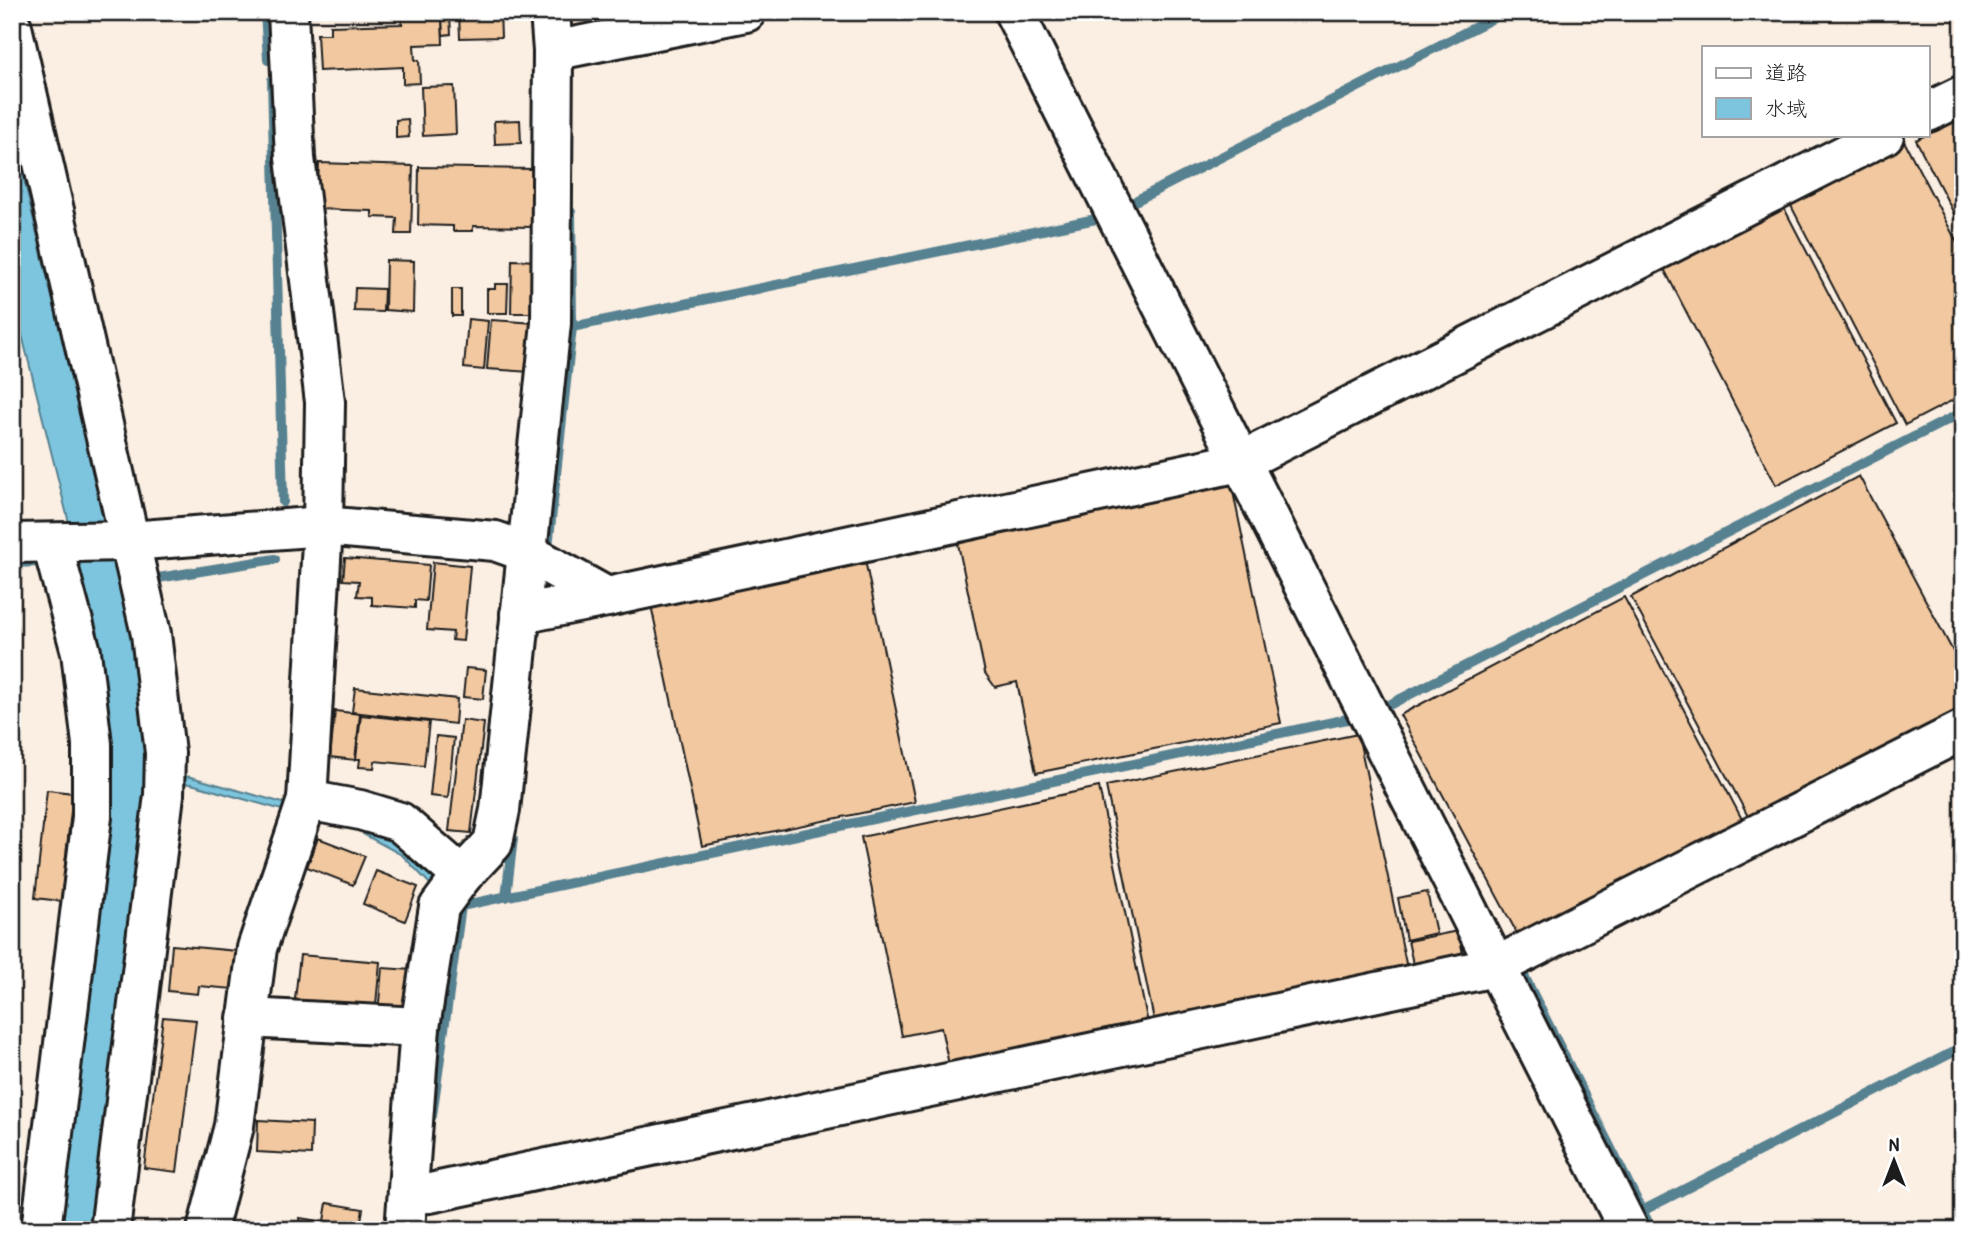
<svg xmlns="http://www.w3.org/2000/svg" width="1975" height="1242" viewBox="0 0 1975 1242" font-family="'Patrick Hand','Klee One',sans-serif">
	<rect width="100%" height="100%" fill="#fbeee2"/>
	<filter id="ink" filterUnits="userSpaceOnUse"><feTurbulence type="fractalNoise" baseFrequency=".0143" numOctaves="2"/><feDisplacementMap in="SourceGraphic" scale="14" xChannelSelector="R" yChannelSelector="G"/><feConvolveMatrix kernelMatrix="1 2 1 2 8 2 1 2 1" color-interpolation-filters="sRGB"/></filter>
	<g filter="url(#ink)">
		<g fill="#7dc5de" stroke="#568190" stroke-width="2">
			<path d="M 12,129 L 140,665 L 148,771 L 191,777 L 290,805 L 289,812 L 191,784 L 148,780 L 95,1230 L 58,1230 L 112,824 L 110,742 L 100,647 L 12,295 Z"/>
			<path d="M 366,824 L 406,846 L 442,882 L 435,889 L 402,855 L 363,834 Z"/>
		</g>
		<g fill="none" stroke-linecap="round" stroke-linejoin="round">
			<g stroke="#568190" stroke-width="10">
				<path d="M 265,12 L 268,60"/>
				<path d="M 272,80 L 283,502"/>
				<path d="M 1137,200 L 1505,12"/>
				<path d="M 572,327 L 1096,219"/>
				<path d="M 548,547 L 572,327 L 571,212"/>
				<path d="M 12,563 L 41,562"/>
				<path d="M 146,580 L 275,559"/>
				<path d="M 1383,708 L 1963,412"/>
				<path d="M 506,897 L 513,838"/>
				<path d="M 1524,976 L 1652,1230"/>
				<path d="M 432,1116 L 461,906 L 1352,718"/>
				<path d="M 1642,1211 L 1963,1047"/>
				<path d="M 1575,1230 L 1608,1223"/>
			</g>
		</g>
		<g fill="#f1c8a0" stroke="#1c1c1c" stroke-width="2">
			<path d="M 500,12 L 501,37 L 460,38 L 459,13 Z"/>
			<path d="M 442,15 L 443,44 L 414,45 L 415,60 L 419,60 L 420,83 L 403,84 L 403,67 L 319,71 L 317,34 L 330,34 L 330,26 L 402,24 L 401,17 Z"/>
			<path d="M 450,15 L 451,34 L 443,35 L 442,16 Z"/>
			<path d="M 454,86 L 456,134 L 423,136 L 421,87 Z"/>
			<path d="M 1963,116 L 1963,231 L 1916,140 Z"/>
			<path d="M 408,119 L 409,137 L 396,138 L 396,120 Z"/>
			<path d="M 520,120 L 521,143 L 495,144 L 494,121 Z"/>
			<path d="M 1904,141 L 1963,254 L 1963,395 L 1905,425 L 1788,200 Z"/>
			<path d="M 319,163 L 413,166 L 411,234 L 396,234 L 397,218 L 372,217 L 372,211 L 317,209 Z"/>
			<path d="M 419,167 L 535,169 L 534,227 L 473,226 L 473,231 L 453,231 L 453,226 L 418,225 Z"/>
			<path d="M 1783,206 L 1896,423 L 1776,485 L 1663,267 Z"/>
			<path d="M 386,260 L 414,261 L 413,312 L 385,310 Z"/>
			<path d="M 512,260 L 540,261 L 539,313 L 511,313 Z"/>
			<path d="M 495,284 L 508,284 L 507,313 L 487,313 L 487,289 L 495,289 Z"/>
			<path d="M 355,288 L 384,289 L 383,312 L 354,311 Z"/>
			<rect x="452" y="289" width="9" height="27"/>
			<path d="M 468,319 L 488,321 L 484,370 L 464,368 Z"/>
			<path d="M 491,320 L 535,323 L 531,372 L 487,369 Z"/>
			<path d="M 15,336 L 18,366 L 12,367 L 12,337 Z"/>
			<path d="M 1859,476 L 1963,670 L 1963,713 L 1752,824 L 1631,597 Z"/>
			<path d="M 1231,482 L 1281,723 L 1036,773 L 1017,682 L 995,687 L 985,673 L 957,539 Z"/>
			<path d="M 345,558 L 429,565 L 426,601 L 415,600 L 415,608 L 372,605 L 372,597 L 357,596 L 359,581 L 343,580 Z"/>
			<path d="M 865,560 L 915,802 L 702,846 L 651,605 Z"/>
			<path d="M 433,562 L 470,566 L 463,641 L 452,640 L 453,632 L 427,630 Z"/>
			<path d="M 1624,597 L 1743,821 L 1520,939 L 1400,715 Z"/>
			<path d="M 466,668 L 486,670 L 483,699 L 463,697 Z"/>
			<path d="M 355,688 L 457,699 L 455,724 L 352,712 Z"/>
			<path d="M 335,711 L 360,714 L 355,760 L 330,757 Z"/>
			<path d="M 361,715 L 429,722 L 424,766 L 375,761 L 374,768 L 359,767 L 360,759 L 356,759 Z"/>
			<path d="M 462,720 L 484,723 L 471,833 L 449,831 Z"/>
			<path d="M 1358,734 L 1408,973 L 1155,1025 L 1106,786 Z"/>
			<path d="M 436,736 L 454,738 L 448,798 L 430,796 Z"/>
			<path d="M 1099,787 L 1149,1028 L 950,1069 L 941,1028 L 902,1036 L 861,837 Z"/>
			<path d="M 47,790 L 73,793 L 61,901 L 35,898 Z"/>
			<path d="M 318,838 L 365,856 L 353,885 L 307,867 Z"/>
			<path d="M 376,871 L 418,887 L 405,921 L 363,904 Z"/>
			<path d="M 1427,892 L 1436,933 L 1406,940 L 1398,898 Z"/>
			<path d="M 1458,931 L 1464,958 L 1414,968 L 1408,941 Z"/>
			<path d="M 172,945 L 237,951 L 233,989 L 199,986 L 198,994 L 168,991 Z"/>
			<path d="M 300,955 L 380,962 L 375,1015 L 294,1008 Z"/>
			<path d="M 382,968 L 412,970 L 407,1017 L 378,1014 Z"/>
			<path d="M 163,1017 L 196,1020 L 177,1172 L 144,1168 Z"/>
			<path d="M 258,1120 L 312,1123 L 311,1155 L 257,1152 Z"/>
			<path d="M 327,1203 L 363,1209 L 360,1226 L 324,1221 Z"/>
			<path d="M 300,1218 L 361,1228 L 361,1230 L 298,1230 Z"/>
		</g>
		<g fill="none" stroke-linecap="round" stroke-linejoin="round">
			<g stroke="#1c1c1c" stroke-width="44">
				<g id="minor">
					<path d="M 550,12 L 553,51 L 746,12"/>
					<path d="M 1014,12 L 1629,1230"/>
					<path d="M 12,27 L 151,634 L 165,753 L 164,795 L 110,1230"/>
					<path d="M 1928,112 L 1963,95"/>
					<path d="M 12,543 L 130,541 L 323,526 L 495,541 L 526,552 L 607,597 L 1240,462 L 1884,135"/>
					<path d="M 520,614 L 607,597"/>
					<path d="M 307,800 L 360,810 L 400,822 L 462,876"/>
					<path d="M 247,1018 L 420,1027"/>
					<path d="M 408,1194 L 430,1193 L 1495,967 L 1963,730"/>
					<path d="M 41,1230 L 92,817 L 92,744 L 81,652 L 52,544"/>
					<path d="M 207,1230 L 234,1126 L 257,948 L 307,800 L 323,526 L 325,402 L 295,158 L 288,12"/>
					<path d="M 405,1230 L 420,1027 L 439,907 L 462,876 L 493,843 L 500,810 L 551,323 L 553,51"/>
				</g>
			</g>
			<use href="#minor" stroke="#fff" stroke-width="38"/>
		</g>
	</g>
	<rect width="1975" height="1242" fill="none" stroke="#fff" stroke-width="42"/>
	<rect x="21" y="21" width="1933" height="1200" fill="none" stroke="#1c1c1c" stroke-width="2.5" filter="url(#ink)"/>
	<rect x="1702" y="46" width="228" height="91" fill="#ffffff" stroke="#a4a4a4" stroke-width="2"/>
	<rect x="1716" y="68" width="35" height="10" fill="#ffffff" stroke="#a4a4a4" stroke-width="2"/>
	<text x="1765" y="80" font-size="21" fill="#1c1c1c">道路</text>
	<rect x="1716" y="98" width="35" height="21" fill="#7dc5de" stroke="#a4a4a4" stroke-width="2"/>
	<text x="1765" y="116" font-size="21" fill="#1c1c1c">水域</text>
	<g transform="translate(1894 1161)" stroke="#ffffff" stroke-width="5" paint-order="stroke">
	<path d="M0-5L12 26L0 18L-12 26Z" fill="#1c1c1c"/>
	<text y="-10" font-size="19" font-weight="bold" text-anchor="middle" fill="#1c1c1c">N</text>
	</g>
</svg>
